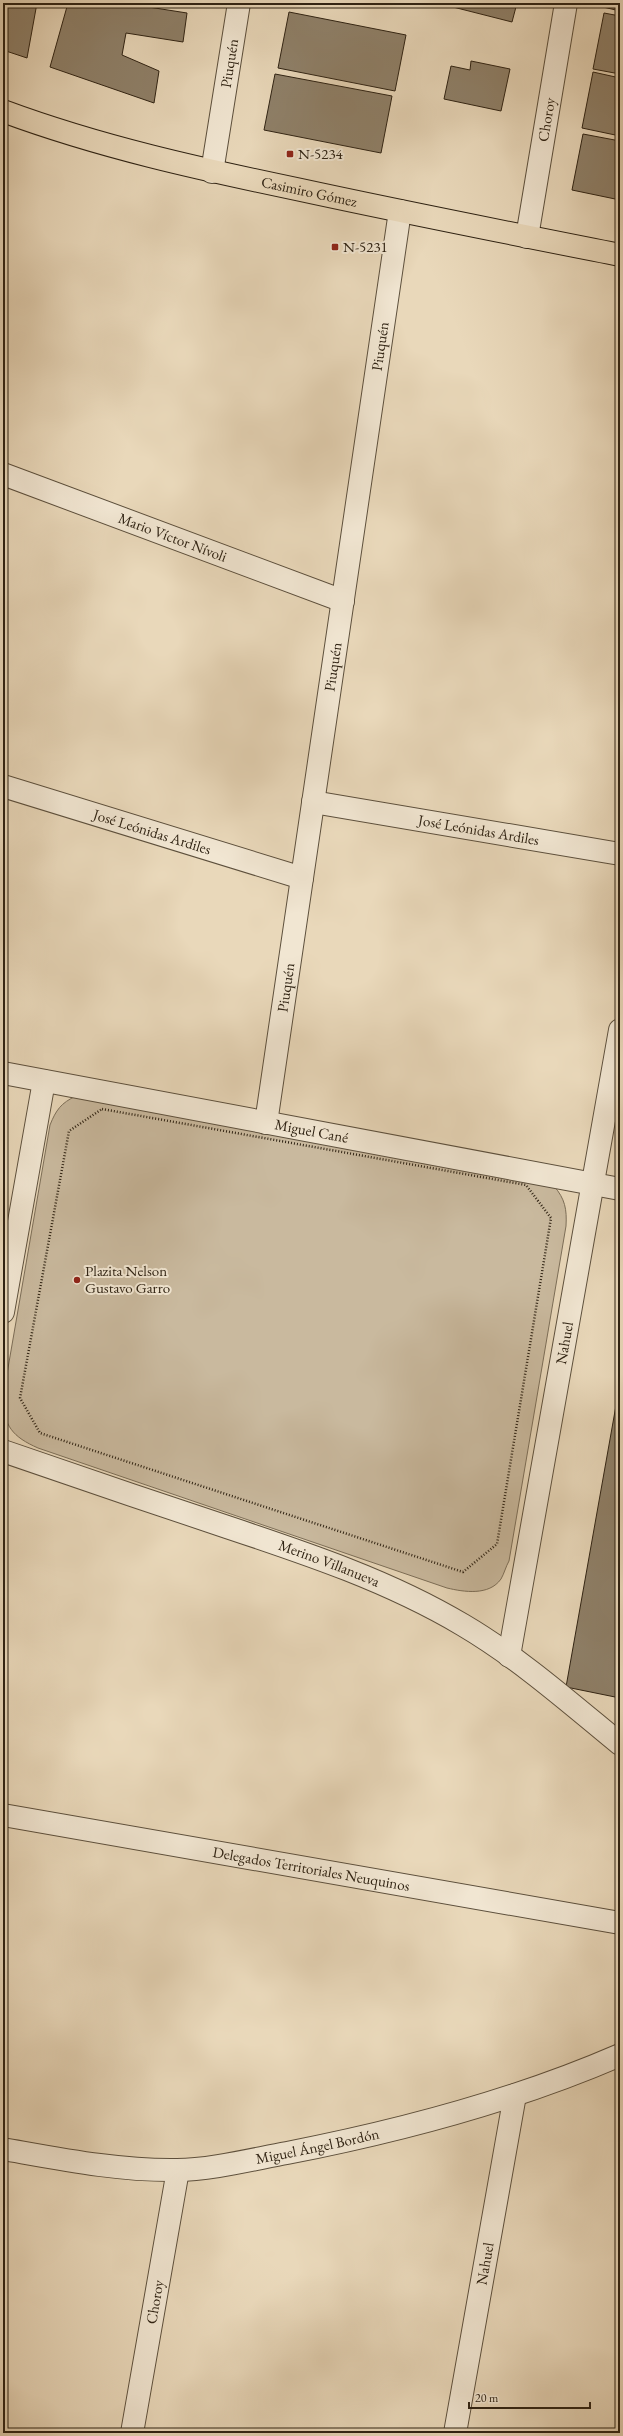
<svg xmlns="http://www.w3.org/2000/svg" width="623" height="2436" viewBox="0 0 623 2436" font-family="'EB Garamond',serif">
	<rect width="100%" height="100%" fill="#e9d8ba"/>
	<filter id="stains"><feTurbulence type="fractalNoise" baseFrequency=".005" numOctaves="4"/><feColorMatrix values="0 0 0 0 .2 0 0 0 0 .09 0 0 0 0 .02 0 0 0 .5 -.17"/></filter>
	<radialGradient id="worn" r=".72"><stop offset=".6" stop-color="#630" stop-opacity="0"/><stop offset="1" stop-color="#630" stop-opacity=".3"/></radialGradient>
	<path fill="#c9b99e" stroke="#7c6e58" d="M 76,1096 L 554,1186 C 565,1199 567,1209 566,1226 L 509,1561 C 506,1566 504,1574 501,1579 C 489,1596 464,1592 447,1588 L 38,1448 C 13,1437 3,1426 3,1397 L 50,1125 C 56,1110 61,1103 76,1096 Z"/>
	<g fill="#8f816a" stroke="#2e2213">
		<path d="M 3,3 L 37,3 L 27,58 L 3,50 Z"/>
		<path d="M 68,3 L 123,3 L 187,13 L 183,42 L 126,33 L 122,55 L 159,71 L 154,103 L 50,67 Z"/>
		<path d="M 167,3 L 193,3 L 192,7 Z"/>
		<path d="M 454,3 L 517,3 L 512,22 L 453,7 Z"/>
		<path d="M 604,3 L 620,3 L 620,11 L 603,7 Z"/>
		<path d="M 289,12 L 406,35 L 395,91 L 278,68 Z"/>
		<path d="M 604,13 L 620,16 L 620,74 L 593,69 Z"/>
		<path d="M 471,61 L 510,69 L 501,111 L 444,99 L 451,66 L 470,70 Z"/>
		<path d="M 593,72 L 620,78 L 620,136 L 582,128 Z"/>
		<path d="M 275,74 L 392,96 L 381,153 L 264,130 Z"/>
		<path d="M 583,134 L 620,141 L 620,200 L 572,190 Z"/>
		<path d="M 620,1383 L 620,1698 L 566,1687 Z"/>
	</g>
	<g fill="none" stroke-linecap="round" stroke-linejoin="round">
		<g stroke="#5d503d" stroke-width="24">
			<g id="street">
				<path id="s1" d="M 212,172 L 239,3"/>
				<path id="s2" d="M 527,237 L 566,3"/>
				<path id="s3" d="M 3,474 L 343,601"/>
				<path id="s4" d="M 3,786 L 302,878"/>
				<path id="s5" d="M 313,802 L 620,854"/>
				<path id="s6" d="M 3,1073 L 620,1189"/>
				<path id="s7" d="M 266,1123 L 400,211"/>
				<path d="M 3,1312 L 44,1081"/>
				<path id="s8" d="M 3,1451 C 78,1477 152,1502 227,1527 C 308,1554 389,1581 463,1625 C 519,1658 570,1703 620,1744"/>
				<path id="s9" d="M 509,1656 L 620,1030"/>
				<path id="s10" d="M 3,1815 L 620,1923"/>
				<path id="s11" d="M 3,2149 C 60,2159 119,2171 177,2170 C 210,2170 254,2159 287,2153 C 400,2131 514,2101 620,2055"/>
				<path id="s12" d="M 132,2433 L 178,2170"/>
				<path id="s13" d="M 455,2433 L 515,2095"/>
			</g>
		</g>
		<g stroke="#2e2213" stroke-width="24">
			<g id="primary">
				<path id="s14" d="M 3,111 C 100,147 200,169 301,190 C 407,213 514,234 620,255"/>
			</g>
		</g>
		<path stroke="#2e2213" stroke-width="2.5" stroke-dasharray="1 2" stroke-linecap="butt" d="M 102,1109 L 526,1185 L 551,1218 L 497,1544 L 463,1572 L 40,1433 L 20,1398 L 69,1131 Z"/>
		<use href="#street" stroke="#f1e6d2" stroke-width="22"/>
		<use href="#primary" stroke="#e9d8ba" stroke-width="22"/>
	</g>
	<g fill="#8f2418" stroke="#f1e6d2" stroke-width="1.5">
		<rect x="286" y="150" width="8" height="8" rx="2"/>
		<rect x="331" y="243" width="8" height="8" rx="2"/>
		<circle cx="77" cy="1280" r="4"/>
	</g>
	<g text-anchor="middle" stroke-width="4" stroke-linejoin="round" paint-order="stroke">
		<g font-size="15" fill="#2e2213" stroke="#f1e6d2">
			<text dy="5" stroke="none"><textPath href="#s1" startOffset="110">Piuquén</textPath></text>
			<text dy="5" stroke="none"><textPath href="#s2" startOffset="119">Choroy</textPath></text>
			<text dy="5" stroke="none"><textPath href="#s14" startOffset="317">Casimiro Gómez</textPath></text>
			<text dy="5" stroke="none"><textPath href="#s7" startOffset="785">Piuquén</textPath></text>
			<text dy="5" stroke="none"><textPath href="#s3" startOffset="181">Mario Víctor Nívoli</textPath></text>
			<text dy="5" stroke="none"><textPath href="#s7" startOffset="461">Piuquén</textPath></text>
			<text dy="5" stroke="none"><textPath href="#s5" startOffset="168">José Leónidas Ardiles</textPath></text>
			<text dy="5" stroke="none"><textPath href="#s4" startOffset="156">José Leónidas Ardiles</textPath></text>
			<text dy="5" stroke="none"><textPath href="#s7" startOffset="137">Piuquén</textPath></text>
			<text dy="5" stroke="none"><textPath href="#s6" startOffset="314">Miguel Cané</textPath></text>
			<text dy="5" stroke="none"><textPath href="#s9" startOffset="318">Nahuel</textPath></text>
			<text dy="5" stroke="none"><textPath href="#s8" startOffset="345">Merino Villanueva</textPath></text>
			<text dy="5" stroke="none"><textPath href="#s10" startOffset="313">Delegados Territoriales Neuquinos</textPath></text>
			<text dy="5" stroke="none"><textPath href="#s11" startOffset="318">Miguel Ángel Bordón</textPath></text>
			<text dy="5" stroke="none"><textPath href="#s13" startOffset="172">Nahuel</textPath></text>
			<text dy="5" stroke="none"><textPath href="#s12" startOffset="133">Choroy</textPath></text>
		</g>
		<g font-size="15" fill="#2e2213" stroke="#f1e6d2" text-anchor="start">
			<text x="298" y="159">N-5234</text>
			<text x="343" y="252">N-5231</text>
			<text x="85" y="1276">Plazita Nelson<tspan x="85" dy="17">Gustavo Garro</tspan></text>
		</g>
	</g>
	<rect width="623" height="2436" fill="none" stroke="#e9d8ba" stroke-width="16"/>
	<rect x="4" y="4" width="615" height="2428" fill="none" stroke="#2e2213" stroke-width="2"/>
	<rect x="8" y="8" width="607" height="2420" fill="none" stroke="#2e2213"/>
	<path d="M469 2402v6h121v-6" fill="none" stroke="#2e2213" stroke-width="2"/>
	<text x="475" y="2402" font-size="12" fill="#2e2213" stroke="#f1e6d2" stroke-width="3" paint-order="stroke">20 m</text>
	<rect width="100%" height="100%" filter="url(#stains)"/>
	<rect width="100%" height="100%" fill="url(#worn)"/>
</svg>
